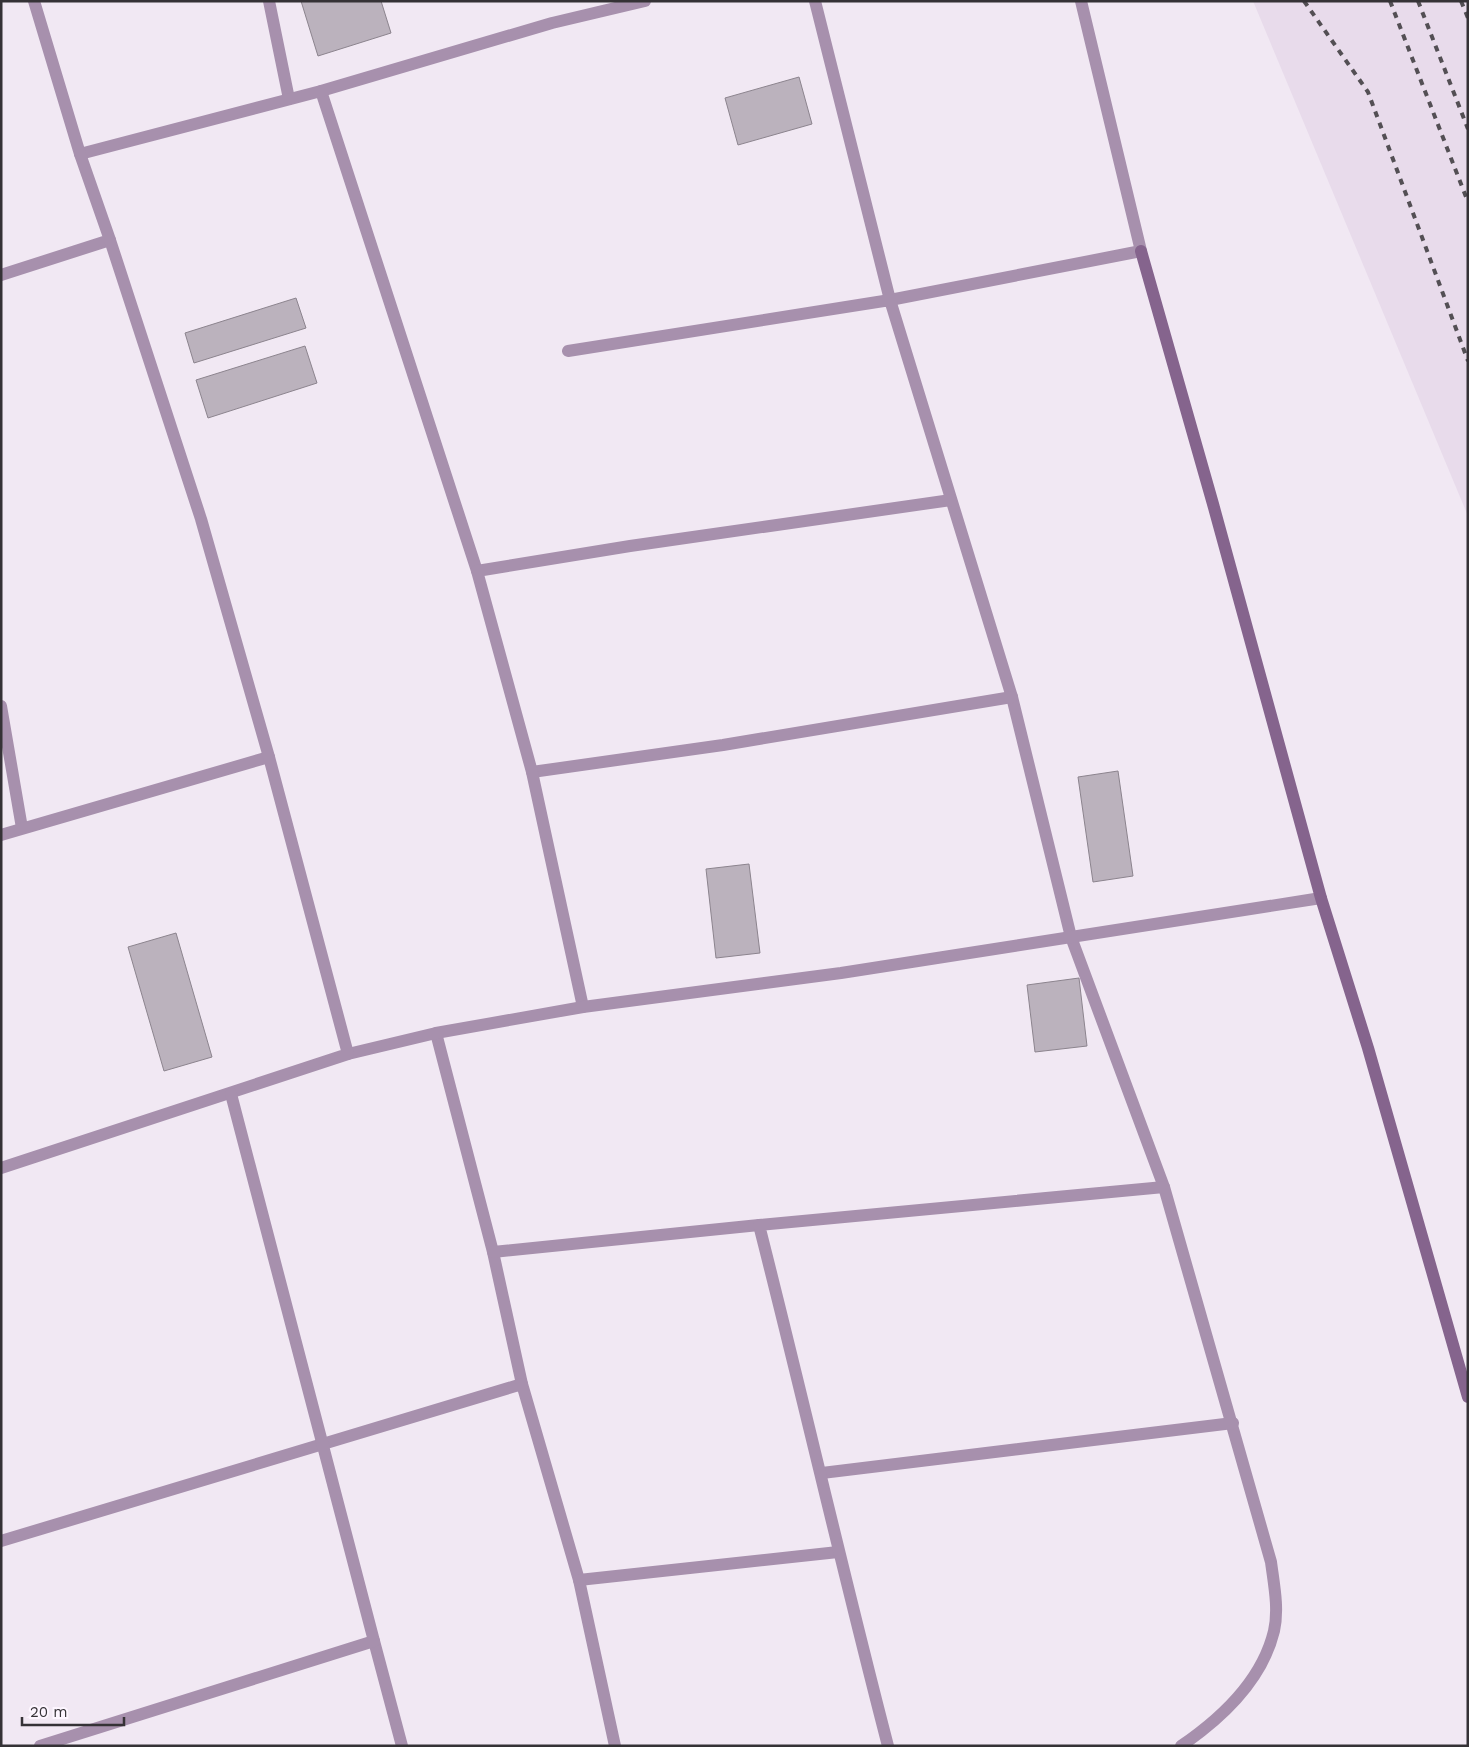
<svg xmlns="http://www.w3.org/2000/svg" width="1469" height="1747" viewBox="0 0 1469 1747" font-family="'Work Sans',sans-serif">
	<rect width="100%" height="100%" fill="#f1e8f3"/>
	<path fill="#e8dbeb" d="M 1253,1 L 1468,1 L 1468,516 Z"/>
	<g fill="#bbb2bd" stroke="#8c848e">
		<path d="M 301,1 L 381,1 L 391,33 L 318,56 Z"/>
		<path d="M 799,77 L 812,124 L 738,145 L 725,98 Z"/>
		<path d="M 296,298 L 306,328 L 194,363 L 185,333 Z"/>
		<path d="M 305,346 L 317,383 L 208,418 L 196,380 Z"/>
		<path d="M 1118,771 L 1133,876 L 1093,882 L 1078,777 Z"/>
		<path d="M 749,864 L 760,953 L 716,958 L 706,869 Z"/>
		<path d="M 176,933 L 212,1057 L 164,1071 L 128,947 Z"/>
		<path d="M 1079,978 L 1087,1046 L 1035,1052 L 1027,985 Z"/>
	</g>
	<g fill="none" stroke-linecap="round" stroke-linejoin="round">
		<g stroke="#a790ad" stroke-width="12">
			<path d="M 269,1 L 289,99"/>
			<path d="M 815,1 L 890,300 L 1141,251 L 1081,1"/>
			<path d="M 321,91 L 477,571"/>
			<path d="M 80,154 L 321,91 L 552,23 L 645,1"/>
			<path d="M 1,275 L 110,240 L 80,154 L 34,1"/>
			<path d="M 568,351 L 890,300 L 1012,697 L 1071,937 L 1164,1187 L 1271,1562 C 1274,1585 1279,1609 1274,1631 C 1262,1681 1222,1718 1181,1746"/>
			<path d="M 1,706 L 22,828"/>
			<path d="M 532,772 L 723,745 L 1012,697"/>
			<path d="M 1,835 L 269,757"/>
			<path d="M 583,1007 L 532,772 L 477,571 L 630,546 L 951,500"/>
			<path d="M 436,1033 L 493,1252 L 522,1384"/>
			<path d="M 348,1054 L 436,1033 L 583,1007 L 841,973 L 1321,898"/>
			<path d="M 1,1168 L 348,1054 L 269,757 L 201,519 L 110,240"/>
			<path d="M 493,1252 L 759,1225"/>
			<path d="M 822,1473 L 1233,1423"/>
			<path d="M 1,1541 L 522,1384 L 579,1580 L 838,1552"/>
			<path d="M 579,1580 L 615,1746"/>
			<path d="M 374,1641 L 402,1746"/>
			<path d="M 40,1746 L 374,1641 L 231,1094"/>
			<path d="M 888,1746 C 843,1573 803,1398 759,1225 L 1164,1187"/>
		</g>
		<path stroke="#85648d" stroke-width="12" d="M 1141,251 L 1213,504 L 1321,898 L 1368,1048 L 1468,1397"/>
		<g stroke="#534f54" stroke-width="4" stroke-dasharray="6 6" stroke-linecap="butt">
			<path d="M 1304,1 L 1368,92 L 1468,361"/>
			<path d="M 1390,1 L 1468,202"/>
			<path d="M 1418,1 L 1468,129"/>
			<path d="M 1461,1 L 1468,18"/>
		</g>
	</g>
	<rect width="1469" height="1747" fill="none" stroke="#353236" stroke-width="5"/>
	<path d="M22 1717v8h102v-8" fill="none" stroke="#353236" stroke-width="2.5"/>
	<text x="30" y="1717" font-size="15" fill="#353236" stroke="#fdf6ff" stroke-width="4" paint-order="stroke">20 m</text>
</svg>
